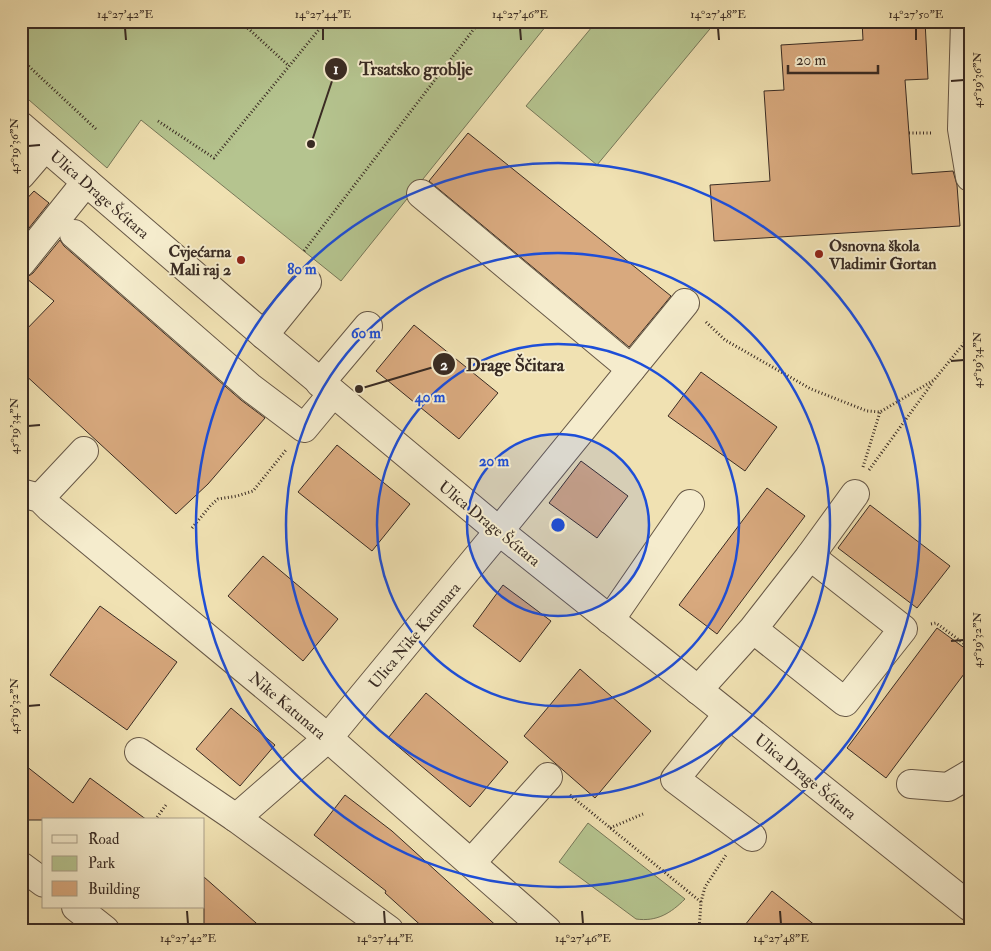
<svg xmlns="http://www.w3.org/2000/svg" width="991" height="951" viewBox="0 0 991 951" font-family="'IM FELL Double Pica',serif">
	<rect width="100%" height="100%" fill="#f0e1b2"/>
	<filter id="stains"><feTurbulence type="fractalNoise" baseFrequency=".004" numOctaves="4"/><feColorMatrix values="0 0 0 0 .2 0 0 0 0 .09 0 0 0 0 .02 0 0 0 .5 -.17"/></filter>
	<radialGradient id="worn" r=".72"><stop offset=".6" stop-color="#630" stop-opacity="0"/><stop offset="1" stop-color="#630" stop-opacity=".3"/></radialGradient>
	<g fill="#b5c48f" stroke="#777859">
		<path d="M 21,21 L 550,21 L 341,281 L 141,120 L 107,168 L 21,93 Z"/>
		<path d="M 597,21 L 711,21 L 714,24 L 597,165 L 526,106 Z"/>
		<path d="M 588,823 L 685,899 C 671,913 657,922 636,919 L 559,862 Z"/>
	</g>
	<g fill="#d8a97e" stroke="#392b23">
		<path d="M 862,21 L 925,21 L 928,79 L 905,80 L 912,174 L 953,171 L 957,185 L 960,226 L 714,241 L 710,185 L 770,181 L 764,91 L 784,90 L 781,45 L 863,40 Z"/>
		<path d="M 468,133 L 671,296 L 629,347 L 429,181 Z"/>
		<path d="M 34,191 L 49,203 L 21,238 L 21,205 Z"/>
		<path d="M 60,240 L 64,246 L 241,400 L 265,418 L 208,484 L 176,514 L 21,371 L 21,335 L 54,301 L 26,278 L 33,273 Z"/>
		<path d="M 414,325 L 498,393 L 459,439 L 376,371 Z"/>
		<path d="M 701,372 L 777,427 L 745,471 L 668,416 Z"/>
		<path d="M 337,445 L 410,504 L 372,551 L 298,492 Z"/>
		<path d="M 581,461 L 628,496 L 597,538 L 549,503 Z"/>
		<path d="M 767,488 L 805,516 L 717,634 L 679,605 Z"/>
		<path d="M 870,505 L 950,566 L 917,608 L 838,548 Z"/>
		<path d="M 263,556 L 338,619 L 303,661 L 228,596 Z"/>
		<path d="M 503,585 L 551,621 L 520,662 L 473,626 Z"/>
		<path d="M 100,606 L 177,662 L 127,730 L 50,675 Z"/>
		<path d="M 937,628 L 970,652 L 970,666 L 886,778 L 847,748 Z"/>
		<path d="M 580,669 L 651,731 L 595,798 L 524,736 Z"/>
		<path d="M 426,693 L 508,762 L 470,807 L 388,738 Z"/>
		<path d="M 231,708 L 275,745 L 240,786 L 196,749 Z"/>
		<path d="M 21,762 L 73,803 L 90,778 L 147,820 L 21,820 Z"/>
		<path d="M 345,795 L 392,831 L 501,930 L 426,930 L 385,893 L 386,891 L 314,835 Z"/>
		<path d="M 204,877 L 264,930 L 204,930 Z"/>
		<path d="M 772,891 L 821,930 L 741,930 Z"/>
	</g>
	<g fill="none" stroke-linecap="round" stroke-linejoin="round">
		<g stroke="#675847" stroke-width="30">
			<g id="minor">
				<path d="M 965,21 L 962,129 L 970,177"/>
				<path d="M 21,126 L 264,335 L 499,531 L 970,907"/>
				<path d="M 21,175 L 45,147"/>
				<path d="M 421,194 L 631,369"/>
				<path d="M 74,234 L 251,388 L 304,428 L 333,393"/>
				<path d="M 21,263 L 86,182"/>
				<path d="M 264,335 L 307,282"/>
				<path d="M 320,383 L 368,326"/>
				<path d="M 21,493 L 40,498 L 50,508 L 328,738 L 547,930"/>
				<path d="M 40,498 L 84,451"/>
				<path d="M 810,556 L 855,494"/>
				<path d="M 610,620 L 690,504"/>
				<path d="M 698,690 L 753,629 L 845,702 L 903,629 L 810,556 L 753,629"/>
				<path d="M 728,714 L 675,779 L 752,837"/>
				<path d="M 139,752 L 236,818"/>
				<path d="M 911,784 L 948,787 L 970,774"/>
				<path d="M 471,863 L 548,777"/>
				<path d="M 21,866 L 44,883"/>
				<path d="M 76,907 L 105,930"/>
				<path d="M 389,930 L 236,818 L 328,738 L 499,531 L 685,303"/>
			</g>
		</g>
		<g stroke="#392b23" stroke-width="3" stroke-dasharray="1 2.5" stroke-linecap="butt">
			<path d="M 240,21 L 289,66"/>
			<path d="M 21,24 L 23,21"/>
			<path d="M 21,59 L 97,130"/>
			<path d="M 158,121 L 214,158 L 326,21"/>
			<path d="M 909,133 L 933,133"/>
			<path d="M 304,251 L 480,21"/>
			<path d="M 706,322 L 725,340 L 811,389 L 867,411 L 880,412 L 934,380 L 970,336"/>
			<path d="M 863,467 L 880,412"/>
			<path d="M 869,470 L 933,382"/>
			<path d="M 192,528 L 211,505 L 218,499 L 237,496 L 253,491 L 286,450"/>
			<path d="M 931,624 L 936,623 L 970,648"/>
			<path d="M 570,795 L 701,902"/>
			<path d="M 155,820 L 166,805"/>
			<path d="M 610,828 L 643,814"/>
			<path d="M 699,930 L 701,902 L 705,887 L 726,855"/>
		</g>
		<use href="#minor" stroke="#f5eccd" stroke-width="28"/>
	</g>
	<path fill="none" stroke="#392b23" stroke-width="2" d="M 125,28 L 126,40M 323,28 L 323,40M 520,28 L 521,40M 718,28 L 719,40M 916,28 L 916,40M 951,81 L 964,80M 28,146 L 40,145M 951,361 L 964,360M 28,426 L 40,425M 951,641 L 964,640M 28,706 L 40,705M 187,911 L 188,924M 384,911 L 385,924M 582,911 L 583,924M 780,911 L 781,924"/>
	<circle cx="558" cy="525" r="91" fill="#1d4ed8" fill-opacity=".12"/>
	<g fill="none" stroke="#1d4ed8" stroke-width="2.5">
		<circle cx="558" cy="525" r="91"/>
		<circle cx="558" cy="525" r="181"/>
		<circle cx="558" cy="525" r="272"/>
		<circle cx="558" cy="525" r="362"/>
	</g>
	<g fill="#8f2418" stroke="#f5eccd" stroke-width="2">
		<circle cx="819" cy="254" r="5"/>
		<circle cx="241" cy="260" r="5"/>
	</g>
	<g text-anchor="middle" stroke-width="4" stroke-linejoin="round" paint-order="stroke">
		<g font-size="16" fill="#392b23" stroke="#f5eccd">
			<text transform="translate(100 194) rotate(41)" y="6">Ulica Drage Šćitara</text>
			<text transform="translate(490 523) rotate(39)" y="6">Ulica Drage Šćitara</text>
			<text transform="translate(414 635) rotate(-50)" y="6">Ulica Nike Katunara</text>
			<text transform="translate(288 705) rotate(40)" y="6">Nike Katunara</text>
			<text transform="translate(806 776) rotate(39)" y="6">Ulica Drage Šćitara</text>
		</g>
		<g font-size="16" font-weight="bold" fill="#392b23" stroke="#f5eccd" text-anchor="start">
			<text x="829" y="251">Osnovna škola<tspan x="829" dy="18">Vladimir Gortan</tspan></text>
			<text x="231" y="257" text-anchor="end">Cvjećarna<tspan x="231" dy="18">Mali raj 2</tspan></text>
		</g>
	</g>
	<circle cx="558" cy="525" r="8" fill="#1d4ed8" stroke="#f5eccd" stroke-width="2.5"/>
	<g font-size="15" text-anchor="middle" font-weight="bold" fill="#1d4ed8" stroke="#f5eccd" stroke-width="4" stroke-linejoin="round" paint-order="stroke">
		<text x="302" y="274">80 m</text>
		<text x="366" y="338">60 m</text>
		<text x="430" y="402">40 m</text>
		<text x="494" y="466">20 m</text>
	</g>
	<path fill="none" stroke="#392b23" stroke-width="2" d="M311 144L336 69M359 389L444 364"/>
	<g fill="#392b23" stroke="#f5eccd" stroke-width="2">
		<circle cx="311" cy="144" r="5"/>
		<circle cx="359" cy="389" r="5"/>
		<circle cx="336" cy="69" r="12"/>
		<circle cx="444" cy="364" r="12"/>
	</g>
	<g font-size="15" text-anchor="middle" font-weight="bold" fill="#fff">
		<text x="336" y="74">1</text>
		<text x="444" y="370">2</text>
	</g>
	<g font-size="18" text-anchor="middle" font-weight="bold" fill="#392b23" stroke="#f5eccd" stroke-width="4" stroke-linejoin="round" paint-order="stroke">
		<text x="416" y="75">Trsatsko groblje</text>
		<text x="515" y="371">Drage Ščitara</text>
	</g>
	<rect width="991" height="951" fill="none" stroke="#f0e1b2" stroke-width="55"/>
	<rect x="42" y="818" width="162" height="90" fill="#f5eccd" stroke="#aa9f89"/>
	<rect x="52" y="835" width="25" height="8" fill="#f5eccd" stroke="#aa9f89"/>
	<text x="88" y="844" font-size="15" fill="#392b23">Road</text>
	<rect x="52" y="856" width="25" height="15" fill="#b5c48f" stroke="#aa9f89"/>
	<text x="88" y="868" font-size="15" fill="#392b23">Park</text>
	<rect x="52" y="881" width="25" height="15" fill="#d8a97e" stroke="#aa9f89"/>
	<text x="88" y="894" font-size="15" fill="#392b23">Building</text>
	<path d="M788 65v8h90v-8" fill="none" stroke="#392b23" stroke-width="2.5"/>
	<text x="796" y="65" font-size="15" fill="#392b23" stroke="#f5eccd" stroke-width="4" paint-order="stroke">20 m</text>
	<rect x="28" y="28" width="936" height="896" fill="none" stroke="#392b23" stroke-width="2"/>
	<g font-size="12" text-anchor="middle" fill="#392b23">
		<text x="125" y="18">14°27'42"E</text>
		<text x="323" y="18">14°27'44"E</text>
		<text x="520" y="18">14°27'46"E</text>
		<text x="718" y="18">14°27'48"E</text>
		<text x="916" y="18">14°27'50"E</text>
		<text transform="translate(977 80) rotate(-90)" y="4">45°19'36"N</text>
		<text transform="translate(14 146) rotate(-90)" y="4">45°19'36"N</text>
		<text transform="translate(977 360) rotate(-90)" y="4">45°19'34"N</text>
		<text transform="translate(14 426) rotate(-90)" y="4">45°19'34"N</text>
		<text transform="translate(977 640) rotate(-90)" y="4">45°19'32"N</text>
		<text transform="translate(14 706) rotate(-90)" y="4">45°19'32"N</text>
		<text x="188" y="942">14°27'42"E</text>
		<text x="385" y="942">14°27'44"E</text>
		<text x="583" y="942">14°27'46"E</text>
		<text x="781" y="942">14°27'48"E</text>
	</g>
	<rect width="100%" height="100%" filter="url(#stains)"/>
	<rect width="100%" height="100%" fill="url(#worn)"/>
</svg>
